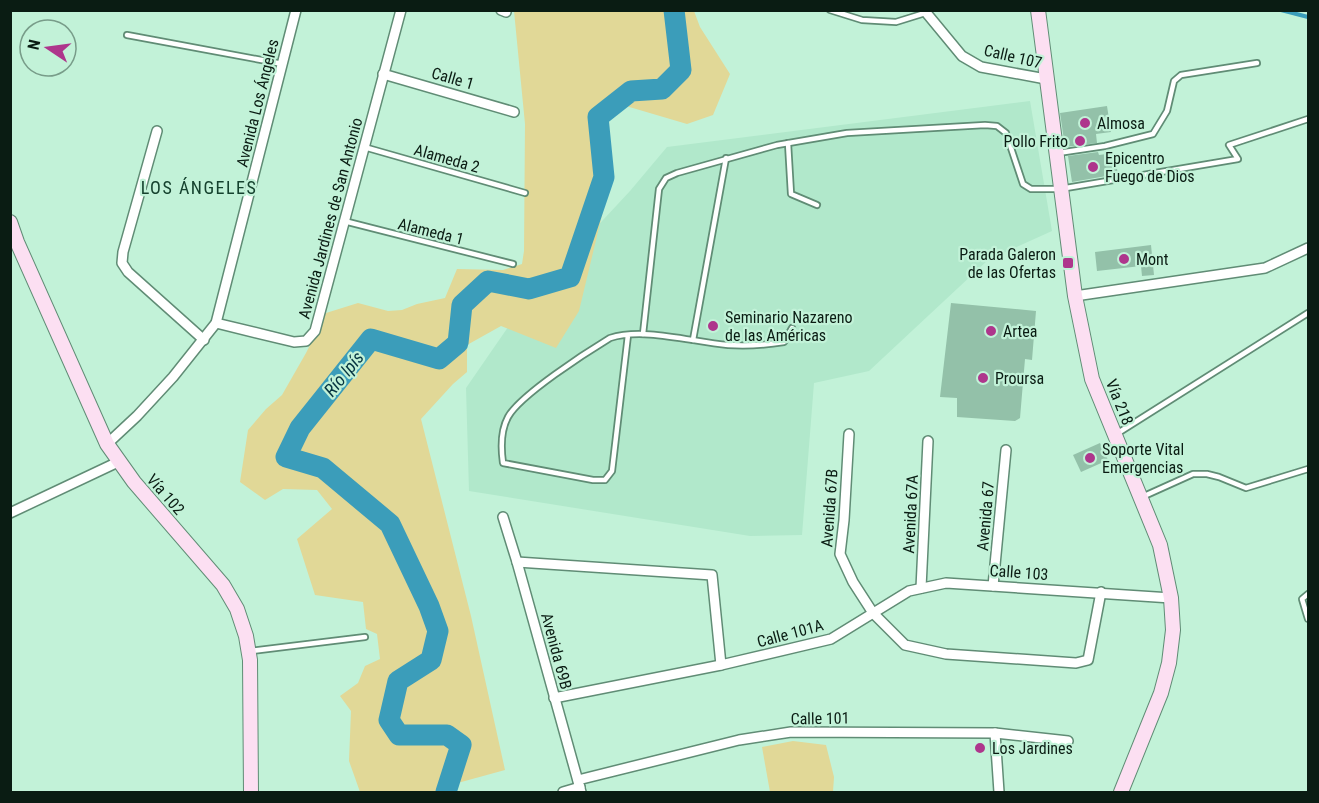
<svg xmlns="http://www.w3.org/2000/svg" width="1319" height="803" viewBox="0 0 1319 803" font-family="'Roboto Condensed',sans-serif">
	<rect width="100%" height="100%" fill="#c2f2d8"/>
	<path fill="#b1e8cb" d="M 1030,101 L 1052,231 L 988,260 L 869,371 L 814,383 L 802,535 L 750,536 L 469,491 L 466,388 L 522,307 L 630,191 L 667,147 Z"/>
	<g fill="#e1d897">
		<path d="M 514,11 L 694,11 L 700,27 L 730,74 L 713,115 L 687,124 L 626,106 L 605,117 L 609,186 L 579,311 L 556,348 L 501,326 L 467,345 L 467,372 L 453,384 L 421,419 L 471,616 L 505,770 L 454,784 L 454,792 L 360,792 L 349,761 L 351,711 L 340,696 L 358,683 L 365,666 L 380,659 L 377,634 L 366,629 L 363,602 L 315,595 L 297,539 L 332,509 L 317,490 L 283,489 L 265,500 L 240,482 L 248,430 L 266,409 L 282,395 L 306,353 L 326,313 L 358,303 L 388,311 L 402,310 L 417,304 L 445,298 L 457,269 L 503,270 L 522,264 L 524,251 L 525,124 Z"/>
		<path d="M 793,741 L 826,745 L 834,777 L 833,792 L 770,792 L 762,747 Z"/>
	</g>
	<g fill="none" stroke-linecap="round" stroke-linejoin="round">
		<path stroke="#3b9dba" stroke-width="4" d="M 1281,10 L 1308,17"/>
		<path stroke="#3b9dba" stroke-width="21" d="M 446,792 L 461,745 L 447,735 L 399,735 L 389,720 L 398,681 L 431,660 L 438,631 L 429,606 L 390,524 L 323,468 L 286,457 L 300,428 L 371,339 L 439,359 L 458,343 L 462,305 L 488,281 L 529,289 L 570,277 L 604,177 L 598,117 L 631,91 L 662,89 L 681,70 L 674,10"/>
	</g>
	<g fill="#93c1a9">
		<path d="M 1107,106 L 1111,132 L 1096,134 L 1097,143 L 1065,147 L 1060,113 Z"/>
		<path d="M 1098,152 L 1099,155 L 1114,153 L 1118,174 L 1072,182 L 1068,156 Z"/>
		<path d="M 1151,245 L 1154,275 L 1142,276 L 1141,266 L 1097,271 L 1095,252 Z"/>
		<path d="M 951,303 L 1036,311 L 1032,360 L 1025,359 L 1020,418 L 1015,421 L 957,417 L 957,398 L 940,397 Z"/>
		<path d="M 1100,443 L 1108,460 L 1081,472 L 1073,455 Z"/>
	</g>
	<g fill="none" stroke-linecap="round" stroke-linejoin="round">
		<g stroke="#608c75" stroke-width="8">
			<g id="lane">
				<path d="M 830,10 L 862,20 L 896,22 L 925,13"/>
				<path d="M 127,35 L 283,64"/>
				<path d="M 788,143 L 791,194 L 817,205"/>
				<path d="M 364,147 L 525,193"/>
				<path d="M 1058,153 L 1105,146 L 1153,134 L 1167,111 L 1174,81 L 1181,75 L 1257,63"/>
				<path d="M 344,221 L 513,264"/>
				<path d="M 643,334 L 659,189 L 666,178 L 677,173 L 777,145 L 847,133 L 985,125 L 997,126 L 1006,133 L 1023,184 L 1031,189 L 1060,189 L 1238,159 L 1229,145 L 1308,119"/>
				<path d="M 628,335 L 612,471 L 605,480 L 593,480 L 503,463 C 501,449 501,430 508,417 C 520,395 587,352 610,338 C 644,327 692,342 728,345 C 746,346 766,345 784,342 L 792,328"/>
				<path d="M 693,340 L 726,158"/>
				<path d="M 1118,433 L 1308,313"/>
				<path d="M 1142,497 L 1193,474 L 1207,474 L 1219,477 L 1246,488 L 1308,469"/>
				<path d="M 1308,594 L 1302,599 L 1308,619"/>
				<path d="M 251,651 L 365,637"/>
			</g>
		</g>
		<g stroke="#608c75" stroke-width="12">
			<g id="street">
				<path d="M 501,10 L 506,12"/>
				<path d="M 924,10 L 962,56 L 981,67 L 1046,79"/>
				<path d="M 383,74 L 514,112"/>
				<path d="M 157,131 L 123,252 L 122,263 L 128,272 L 204,340"/>
				<path d="M 1075,296 L 1265,268 L 1308,248"/>
				<path d="M 216,323 L 294,342 L 306,341 L 315,331 L 401,10"/>
				<path d="M 849,434 L 844,520 L 840,554 L 853,582 L 873,613 L 905,645 L 946,654 L 1076,663 L 1088,660 L 1101,592"/>
				<path d="M 107,444 L 137,416 L 173,377 L 216,323 L 296,10"/>
				<path d="M 10,513 L 118,462"/>
				<path d="M 503,517 L 517,562 L 581,792"/>
				<path d="M 517,562 L 712,575 L 721,665"/>
				<path d="M 993,586 L 1006,450"/>
				<path d="M 921,588 L 928,441"/>
				<path d="M 554,698 L 721,665 L 831,639 L 909,591 L 946,583 L 1171,598"/>
				<path d="M 995,733 L 999,792"/>
				<path d="M 578,780 L 739,740 L 791,732 L 995,733 L 1068,741"/>
				<path d="M 563,792 L 580,787"/>
			</g>
		</g>
		<g stroke="#608c75" stroke-width="16">
			<g id="secondary">
				<path d="M 1038,10 L 1075,296 L 1092,379 L 1160,545 L 1171,598 L 1173,630 L 1169,663 L 1161,693 L 1121,792"/>
				<path d="M 10,222 L 17,242 L 107,444 L 134,482 L 223,585 L 237,609 L 246,636 L 250,660 L 251,792"/>
			</g>
		</g>
		<use href="#lane" stroke="#fff" stroke-width="4.5"/>
		<use href="#street" stroke="#fff" stroke-width="9"/>
		<use href="#secondary" stroke="#fcdff2" stroke-width="14"/>
	</g>
	<g fill="#ae368c" stroke="#c2f2d8" stroke-width="2">
		<circle cx="1085" cy="123" r="6"/>
		<circle cx="1080" cy="141" r="6"/>
		<circle cx="1093" cy="167" r="6"/>
		<circle cx="1124" cy="259" r="6"/>
		<rect x="1062" y="257" width="12" height="12" rx="3"/>
		<circle cx="713" cy="326" r="6"/>
		<circle cx="991" cy="331" r="6"/>
		<circle cx="983" cy="378" r="6"/>
		<circle cx="1090" cy="458" r="6"/>
		<circle cx="980" cy="748" r="6"/>
	</g>
	<g text-anchor="middle" stroke-width="4.5" stroke-linejoin="round" paint-order="stroke">
		<g font-size="16" fill="#0a1c13" stroke="#c2f2d8">
			<text transform="translate(1013 56) rotate(13)" y="6">Calle 107</text>
			<text transform="translate(453 78) rotate(16)" y="6">Calle 1</text>
			<text transform="translate(257 103) rotate(-76)" y="6">Avenida Los Ángeles</text>
			<text transform="translate(447 158) rotate(16)" y="6">Alameda 2</text>
			<text transform="translate(330 218) rotate(-75)" y="6">Avenida Jardines de San Antonio</text>
			<text transform="translate(431 231) rotate(14)" y="6">Alameda 1</text>
			<text transform="translate(1120 402) rotate(68)" y="6">Vía 218</text>
			<text transform="translate(166 494) rotate(49)" y="6">Vía 102</text>
			<text transform="translate(829 508) rotate(-86)" y="6">Avenida 67B</text>
			<text transform="translate(910 514) rotate(-87)" y="6">Avenida 67A</text>
			<text transform="translate(985 516) rotate(-85)" y="6">Avenida 67</text>
			<text transform="translate(1019 572) rotate(4)" y="6">Calle 103</text>
			<text transform="translate(790 633) rotate(-15)" y="6">Calle 101A</text>
			<text transform="translate(557 651) rotate(75)" y="6">Avenida 69B</text>
			<text transform="translate(820 718) rotate(-1)" y="6">Calle 101</text>
		</g>
		<g font-size="16" fill="#0a1c13" stroke="#c2f2d8" text-anchor="start">
			<text x="1097" y="129">Almosa</text>
			<text x="1068" y="147" text-anchor="end">Pollo Frito</text>
			<text x="1105" y="164">Epicentro<tspan x="1105" dy="18">Fuego de Dios</tspan></text>
			<text x="1056" y="260" text-anchor="end">Parada Galeron<tspan x="1056" dy="18">de las Ofertas</tspan></text>
			<text x="1136" y="265">Mont</text>
			<text x="725" y="323">Seminario Nazareno<tspan x="725" dy="18">de las Américas</tspan></text>
			<text x="1003" y="337">Artea</text>
			<text x="995" y="384">Proursa</text>
			<text x="1102" y="455">Soporte Vital<tspan x="1102" dy="18">Emergencias</tspan></text>
			<text x="992" y="754">Los Jardines</text>
		</g>
		<g font-size="18" letter-spacing="1.5" fill="#15422e" stroke="#c2f2d8">
			<text x="199" y="194">LOS ÁNGELES</text>
		</g>
		<g font-size="18" font-style="italic" fill="#063441" stroke="#c2f2d8">
			<text transform="translate(344 374) rotate(-51)" y="6">Río Ipís</text>
		</g>
	</g>
	<rect width="1319" height="803" fill="none" stroke="#0a1c13" stroke-width="24"/>
	<g transform="translate(48 48) rotate(283)"><circle r="28" fill="#c2f2d8" stroke="#789c89" stroke-width="1.5"/>
	<path d="M0-4.5L10 22L0 15L-10 22Z" fill="#ae368c"/>
	<text y="-9" font-size="16" font-weight="bold" text-anchor="middle" fill="#0a1c13">N</text>
	</g>
</svg>
